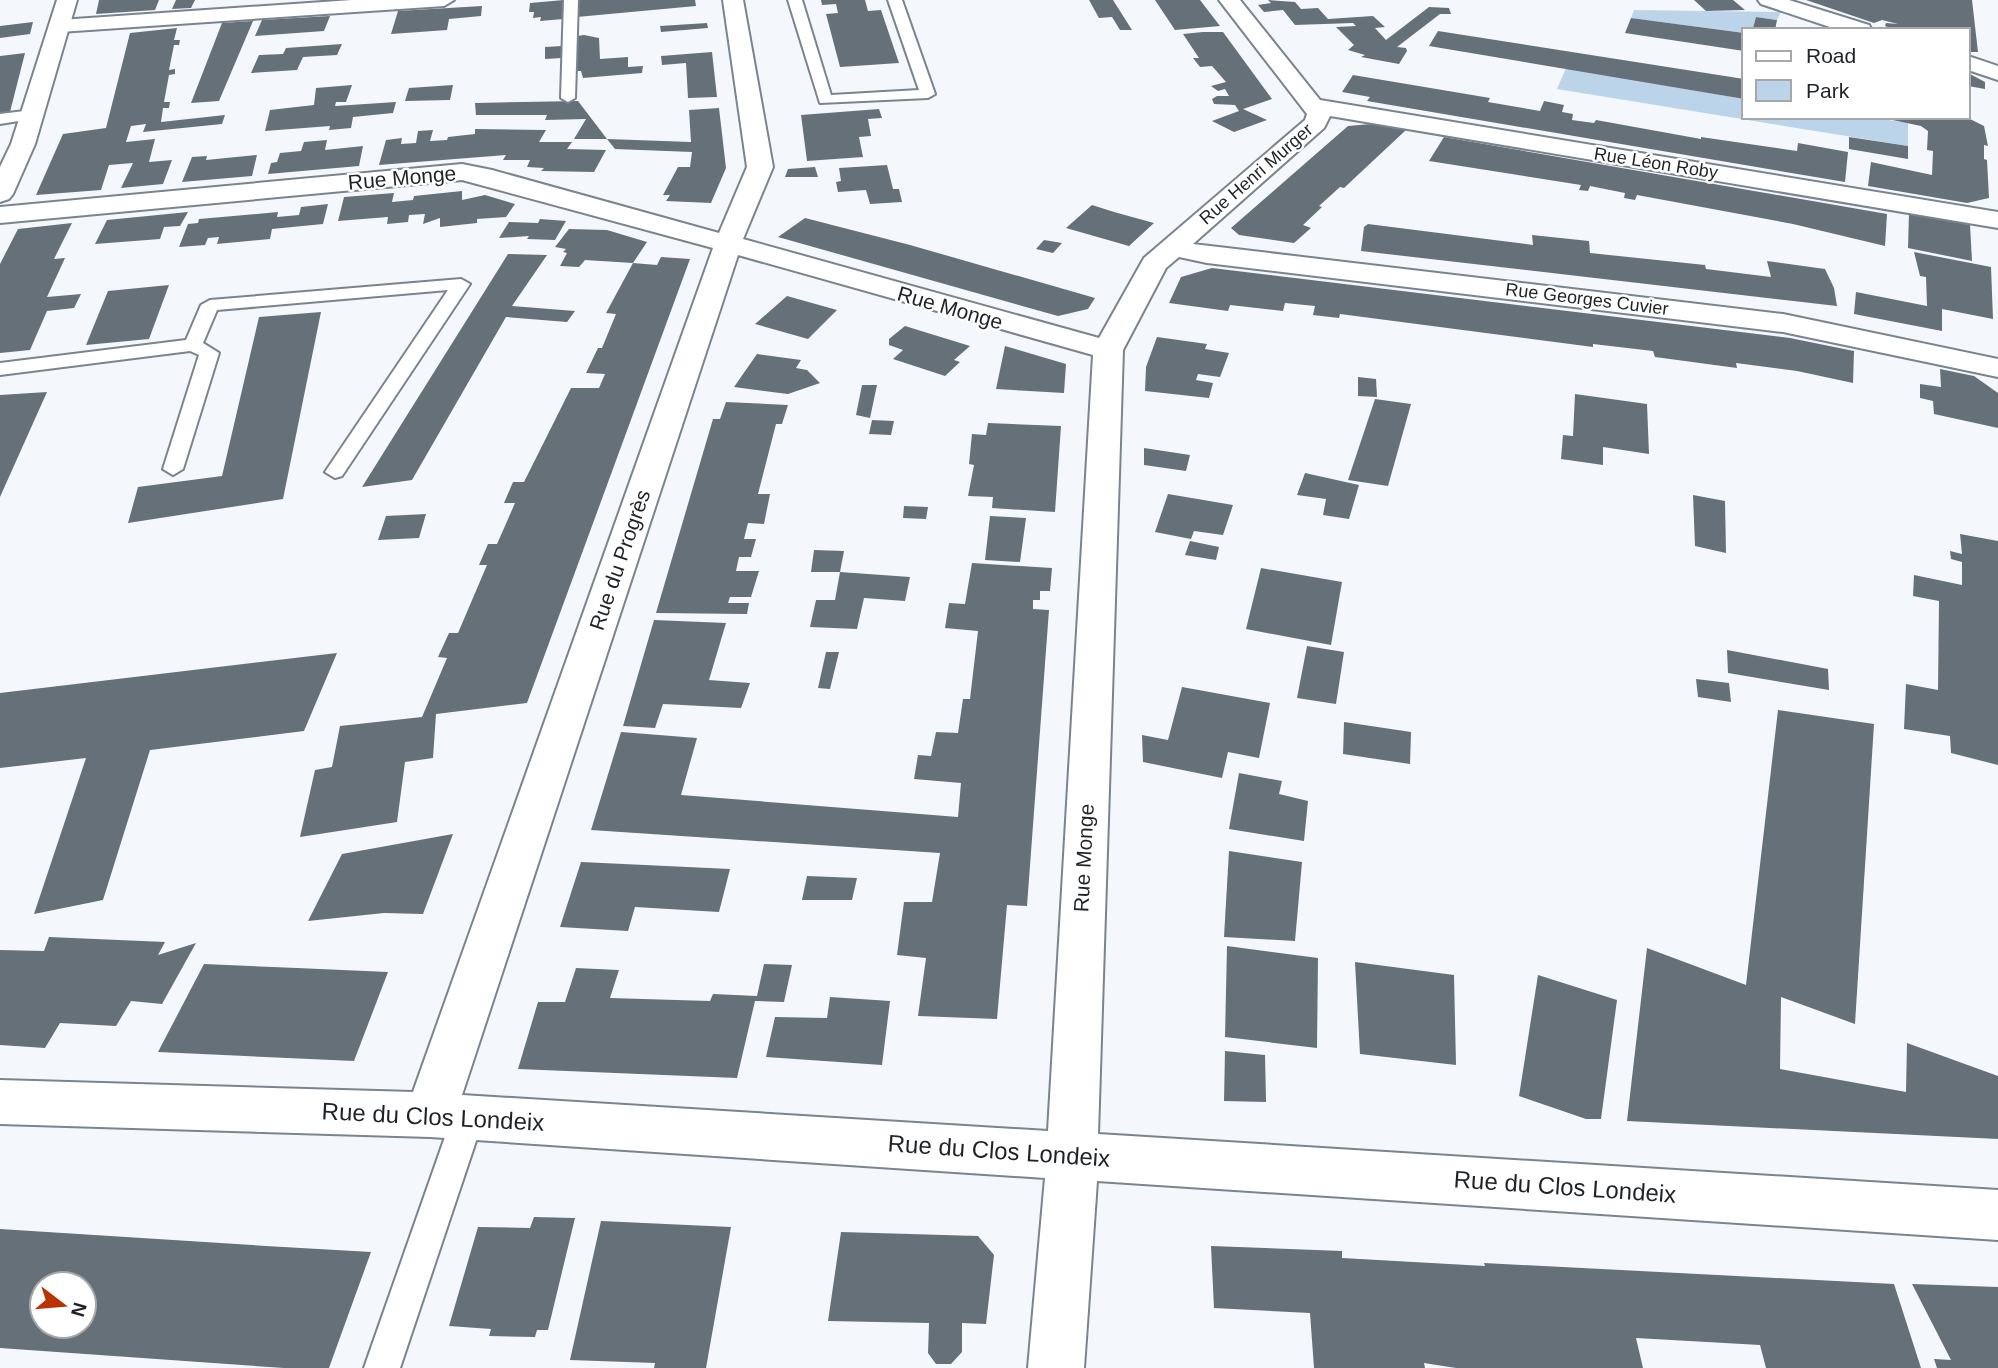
<svg xmlns="http://www.w3.org/2000/svg" width="1998" height="1368" viewBox="0 0 1998 1368" font-family="Helvetica,sans-serif">
	<rect width="100%" height="100%" fill="#f4f8fd"/>
	<g fill="#bcd4e9">
		<path d="M 1634,10 L 1781,12 L 1777,20 L 1756,17 L 1753,28 L 1766,30 L 1744,30 L 1744,33 L 1631,18 Z"/>
		<path d="M 1566,68 L 1744,99 L 1744,117 L 1869,117 L 1908,123 L 1908,146 L 1557,89 Z"/>
	</g>
	<g fill="#667079" fill-rule="evenodd">
		<path d="M 99,0 L 159,0 L 155,10 L 96,14 Z"/>
		<path d="M 176,0 L 195,0 L 191,8 L 172,9 Z"/>
		<path d="M 564,0 L 563,19 L 540,21 L 541,17 L 533,18 L 534,12 L 529,12 L 530,3 Z"/>
		<path d="M 577,0 L 695,0 L 696,6 L 577,17 Z"/>
		<path d="M 821,0 L 865,0 L 868,11 L 881,10 L 899,63 L 840,67 L 826,14 L 838,13 L 836,4 L 822,5 Z"/>
		<path d="M 1089,0 L 1113,0 L 1132,30 L 1120,30 L 1112,17 L 1099,18 Z"/>
		<path d="M 1155,0 L 1200,0 L 1220,26 L 1175,30 Z"/>
		<path d="M 1268,0 L 1295,2 L 1301,9 L 1318,8 L 1328,19 L 1373,16 L 1385,27 L 1375,28 L 1386,40 L 1429,7 L 1449,8 L 1451,14 L 1440,14 L 1397,47 L 1406,48 L 1407,51 L 1399,64 L 1361,57 L 1365,55 L 1348,50 L 1354,45 L 1336,27 L 1356,26 L 1353,23 L 1295,25 L 1283,10 L 1264,12 L 1258,5 L 1271,3 Z"/>
		<path d="M 1694,0 L 1733,0 L 1745,10 L 1706,11 Z"/>
		<path d="M 1806,0 L 1972,0 L 1978,52 L 1968,52 L 1968,30 L 1895,30 L 1885,26 L 1886,23 L 1898,24 L 1882,20 L 1874,23 Z"/>
		<path d="M 482,6 L 481,16 L 449,19 L 447,30 L 391,34 L 398,11 Z"/>
		<path d="M 330,16 L 324,31 L 255,36 L 262,20 Z"/>
		<path d="M 1756,17 L 1777,20 L 1775,30 L 1753,28 Z"/>
		<path d="M 1631,18 L 1744,33 L 1744,51 L 1625,33 Z"/>
		<path d="M 253,21 L 219,101 L 191,103 L 222,23 Z"/>
		<path d="M 33,22 L 30,34 L 0,38 L 0,26 Z"/>
		<path d="M 707,23 L 708,28 L 661,32 L 660,26 Z"/>
		<path d="M 177,28 L 174,40 L 180,40 L 179,45 L 174,45 L 169,70 L 175,69 L 175,74 L 169,75 L 164,102 L 170,102 L 169,108 L 163,108 L 161,122 L 225,115 L 222,124 L 143,132 L 146,124 L 131,126 L 126,142 L 155,139 L 149,162 L 172,160 L 163,184 L 121,188 L 133,163 L 109,165 L 101,190 L 36,195 L 63,134 L 106,128 L 130,33 Z"/>
		<path d="M 1438,31 L 1744,79 L 1744,99 L 1429,46 Z"/>
		<path d="M 1203,32 L 1223,32 L 1272,99 L 1243,109 L 1267,120 L 1234,132 L 1212,121 L 1239,111 L 1235,105 L 1214,104 L 1212,99 L 1217,96 L 1229,96 L 1225,89 L 1218,91 L 1211,86 L 1226,82 L 1212,66 L 1200,67 L 1193,58 L 1199,58 L 1183,34 Z"/>
		<path d="M 584,35 L 599,38 L 600,59 L 628,57 L 628,67 L 643,66 L 642,73 L 583,78 L 581,71 L 576,71 L 577,36 Z"/>
		<path d="M 342,44 L 337,55 L 303,57 L 297,70 L 251,73 L 259,55 L 283,54 L 286,48 Z"/>
		<path d="M 562,46 L 562,58 L 545,59 L 545,47 Z"/>
		<path d="M 712,52 L 717,97 L 688,98 L 686,63 L 662,65 L 661,56 Z"/>
		<path d="M 25,53 L 10,112 L 0,113 L 0,56 Z"/>
		<path d="M 1968,73 L 1985,82 L 1985,89 L 1968,86 Z"/>
		<path d="M 1353,75 L 1490,98 L 1488,102 L 1540,111 L 1544,101 L 1564,105 L 1562,112 L 1573,114 L 1572,120 L 1594,123 L 1596,120 L 1701,139 L 1701,137 L 1797,151 L 1798,143 L 1848,152 L 1845,182 L 1367,101 L 1370,97 L 1342,92 Z"/>
		<path d="M 352,85 L 346,102 L 336,102 L 335,106 L 396,102 L 393,113 L 353,117 L 351,128 L 329,130 L 330,126 L 265,131 L 270,110 L 314,105 L 316,88 Z"/>
		<path d="M 453,85 L 450,100 L 405,101 L 409,88 Z"/>
		<path d="M 578,101 L 607,139 L 574,139 L 586,119 L 545,120 L 547,115 L 476,115 L 475,103 Z"/>
		<path d="M 719,108 L 726,168 L 711,203 L 666,201 L 670,195 L 663,195 L 678,167 L 690,167 L 692,152 L 615,149 L 607,139 L 691,142 L 689,110 Z"/>
		<path d="M 879,109 L 882,118 L 868,119 L 871,136 L 859,137 L 863,157 L 807,161 L 801,115 Z"/>
		<path d="M 1878,117 L 1966,117 L 1984,126 L 1988,146 L 1984,145 L 1984,159 L 1987,160 L 1989,198 L 1967,203 L 1868,186 L 1871,162 L 1932,175 L 1933,151 L 1927,150 L 1928,131 L 1921,126 Z"/>
		<path d="M 1371,124 L 1406,130 L 1344,188 L 1340,187 L 1319,206 L 1322,207 L 1303,225 L 1311,228 L 1294,243 L 1239,235 L 1231,228 L 1348,126 Z"/>
		<path d="M 475,129 L 546,130 L 539,142 L 572,142 L 567,149 L 606,150 L 594,172 L 541,171 L 544,168 L 527,167 L 530,160 L 503,160 L 506,155 L 379,165 L 386,140 L 402,138 L 401,144 L 416,143 L 418,131 L 433,130 L 430,141 L 447,140 L 448,137 L 475,134 Z"/>
		<path d="M 1444,137 L 1887,214 L 1885,246 L 1793,224 L 1637,195 L 1635,200 L 1624,198 L 1625,193 L 1590,186 L 1588,191 L 1579,190 L 1581,185 L 1429,161 Z"/>
		<path d="M 1849,137 L 1908,146 L 1908,159 L 1849,149 Z"/>
		<path d="M 327,140 L 325,150 L 363,146 L 359,166 L 268,174 L 271,163 L 277,162 L 280,153 L 301,151 L 304,142 Z"/>
		<path d="M 257,155 L 252,176 L 182,182 L 192,157 L 207,156 L 206,160 Z"/>
		<path d="M 887,165 L 893,189 L 899,189 L 902,202 L 870,204 L 866,190 L 838,192 L 836,182 L 841,181 L 839,168 Z"/>
		<path d="M 815,167 L 818,177 L 785,177 L 788,169 Z"/>
		<path d="M 462,191 L 462,200 L 485,195 L 515,204 L 506,217 L 477,219 L 477,223 L 440,227 L 440,218 L 423,224 L 425,214 L 409,215 L 408,222 L 387,224 L 388,217 L 338,221 L 344,197 L 394,193 L 392,202 L 413,200 L 414,196 Z"/>
		<path d="M 328,204 L 323,224 L 272,229 L 270,239 L 217,244 L 219,237 L 208,238 L 205,245 L 179,247 L 188,224 L 198,223 L 199,219 L 278,212 L 277,217 L 299,215 L 301,207 Z"/>
		<path d="M 1092,205 L 1114,212 L 1154,223 L 1129,246 L 1066,228 Z"/>
		<path d="M 188,212 L 180,226 L 164,227 L 160,239 L 95,244 L 107,220 Z"/>
		<path d="M 1909,213 L 1970,225 L 1972,261 L 1908,248 Z"/>
		<path d="M 805,218 L 910,245 L 1095,298 L 1088,309 L 1058,316 L 778,237 Z"/>
		<path d="M 540,219 L 566,221 L 555,240 L 527,239 L 529,236 L 499,238 L 509,222 L 538,223 Z"/>
		<path d="M 72,223 L 54,259 L 65,258 L 47,297 L 81,294 L 74,308 L 47,311 L 30,350 L 0,353 L 0,264 L 18,229 Z"/>
		<path d="M 1368,224 L 1533,245 L 1532,235 L 1589,241 L 1590,253 L 1705,265 L 1706,269 L 1771,277 L 1767,261 L 1825,269 L 1834,288 L 1837,306 L 1361,251 L 1364,227 Z"/>
		<path d="M 569,229 L 607,230 L 647,242 L 633,263 L 585,260 L 579,267 L 560,266 L 567,253 L 563,252 L 566,249 L 555,247 Z"/>
		<path d="M 1044,240 L 1062,243 L 1053,253 L 1036,249 Z"/>
		<path d="M 1914,252 L 1991,267 L 1993,319 L 1942,309 L 1942,331 L 1854,314 L 1856,292 L 1927,306 L 1926,277 L 1920,276 Z"/>
		<path d="M 508,254 L 547,255 L 512,306 L 575,311 L 567,322 L 506,317 L 412,480 L 362,487 Z"/>
		<path d="M 661,257 L 690,259 L 527,703 L 436,714 L 433,758 L 405,762 L 397,822 L 300,837 L 315,770 L 332,767 L 340,726 L 422,717 L 447,658 L 438,657 L 449,633 L 458,633 L 487,565 L 479,565 L 488,544 L 497,544 L 515,503 L 504,503 L 513,482 L 524,482 L 571,388 L 599,388 L 605,374 L 586,373 L 598,348 L 602,348 L 616,314 L 606,313 L 633,263 L 657,265 Z"/>
		<path d="M 1212,268 L 1790,338 L 1854,351 L 1853,383 L 1797,371 L 1736,363 L 1737,368 L 1655,357 L 1653,351 L 1593,344 L 1593,347 L 1340,314 L 1339,318 L 1313,315 L 1315,306 L 1285,303 L 1283,311 L 1230,305 L 1228,311 L 1169,303 L 1181,277 Z"/>
		<path d="M 169,285 L 149,339 L 86,345 L 108,291 Z"/>
		<path d="M 787,296 L 837,310 L 808,339 L 755,324 Z"/>
		<path d="M 321,312 L 283,499 L 128,523 L 138,487 L 222,476 L 259,317 Z"/>
		<path d="M 905,326 L 970,346 L 954,360 L 960,362 L 945,376 L 893,359 L 903,350 L 889,345 L 889,339 Z"/>
		<path d="M 1157,337 L 1207,344 L 1205,349 L 1229,353 L 1220,377 L 1198,374 L 1196,380 L 1213,383 L 1209,398 L 1145,391 L 1146,367 Z"/>
		<path d="M 1005,346 L 1066,364 L 1064,393 L 996,389 Z"/>
		<path d="M 757,354 L 801,360 L 796,368 L 807,370 L 820,383 L 788,394 L 734,387 Z"/>
		<path d="M 1940,369 L 1974,376 L 1998,393 L 1998,428 L 1934,414 L 1933,401 L 1920,398 L 1920,384 L 1941,387 Z"/>
		<path d="M 1358,377 L 1376,379 L 1377,397 L 1358,396 Z"/>
		<path d="M 862,385 L 877,385 L 870,418 L 856,415 Z"/>
		<path d="M 47,392 L 0,497 L 0,395 Z"/>
		<path d="M 1575,394 L 1647,404 L 1649,454 L 1603,447 L 1603,465 L 1561,459 L 1563,435 L 1573,436 Z"/>
		<path d="M 1375,399 L 1411,404 L 1388,486 L 1348,480 Z"/>
		<path d="M 726,402 L 788,405 L 782,424 L 776,424 L 758,494 L 770,494 L 764,524 L 748,523 L 744,539 L 756,539 L 751,557 L 739,557 L 736,571 L 759,571 L 751,597 L 730,597 L 728,603 L 749,603 L 747,614 L 656,613 L 713,419 L 720,419 Z"/>
		<path d="M 872,420 L 894,421 L 891,435 L 869,434 Z"/>
		<path d="M 988,423 L 1061,426 L 1055,512 L 992,508 L 993,497 L 968,496 L 974,465 L 969,464 L 972,434 L 986,435 Z"/>
		<path d="M 1144,448 L 1190,455 L 1186,471 L 1144,465 Z"/>
		<path d="M 1305,473 L 1359,485 L 1349,519 L 1323,515 L 1326,499 L 1297,495 Z"/>
		<path d="M 1168,494 L 1233,505 L 1223,535 L 1194,531 L 1191,539 L 1155,532 Z"/>
		<path d="M 1693,495 L 1725,501 L 1726,553 L 1695,546 Z"/>
		<path d="M 904,506 L 928,507 L 926,519 L 903,518 Z"/>
		<path d="M 426,514 L 419,538 L 378,540 L 386,516 Z"/>
		<path d="M 990,516 L 1026,518 L 1020,562 L 985,560 Z"/>
		<path d="M 1960,534 L 1998,541 L 1998,765 L 1951,753 L 1950,736 L 1904,729 L 1906,684 L 1938,690 L 1939,601 L 1913,596 L 1914,575 L 1962,585 L 1962,562 L 1951,559 L 1950,551 L 1962,554 Z"/>
		<path d="M 1190,541 L 1219,547 L 1216,560 L 1185,555 Z"/>
		<path d="M 814,550 L 844,551 L 840,572 L 811,572 Z"/>
		<path d="M 972,563 L 1052,568 L 1050,591 L 1040,591 L 1040,600 L 1033,600 L 1033,609 L 1049,610 L 1027,906 L 1007,905 L 997,1019 L 918,1016 L 926,958 L 897,955 L 904,902 L 932,902 L 940,853 L 591,830 L 621,732 L 697,738 L 681,795 L 958,817 L 961,783 L 914,779 L 918,755 L 931,756 L 936,732 L 958,733 L 963,699 L 970,699 L 978,631 L 945,628 L 949,603 L 965,604 Z"/>
		<path d="M 1261,568 L 1342,582 L 1331,645 L 1246,629 Z"/>
		<path d="M 840,572 L 910,577 L 905,601 L 864,598 L 857,629 L 810,627 L 816,600 L 835,600 Z"/>
		<path d="M 654,620 L 726,623 L 709,680 L 750,683 L 741,708 L 663,704 L 655,728 L 623,726 Z"/>
		<path d="M 1307,646 L 1344,652 L 1336,704 L 1297,698 Z"/>
		<path d="M 1727,650 L 1828,669 L 1829,690 L 1728,673 Z"/>
		<path d="M 826,652 L 839,652 L 830,689 L 818,688 Z"/>
		<path d="M 337,653 L 304,731 L 150,750 L 103,900 L 34,914 L 86,758 L 0,768 L 0,693 Z"/>
		<path d="M 1696,679 L 1729,683 L 1731,702 L 1698,697 Z"/>
		<path d="M 1182,687 L 1270,703 L 1259,758 L 1228,752 L 1222,778 L 1143,762 L 1142,735 L 1168,740 Z"/>
		<path d="M 1778,710 L 1874,724 L 1855,1024 L 1781,997 L 1780,1069 L 1906,1092 L 1907,1043 L 1998,1076 L 1998,1139 L 1627,1121 L 1647,948 L 1746,985 Z"/>
		<path d="M 1344,722 L 1411,732 L 1410,764 L 1343,754 Z"/>
		<path d="M 1239,773 L 1282,781 L 1279,794 L 1308,801 L 1304,841 L 1229,829 Z"/>
		<path d="M 453,834 L 423,914 L 384,913 L 308,921 L 342,854 Z"/>
		<path d="M 1229,851 L 1302,862 L 1295,941 L 1224,937 Z"/>
		<path d="M 581,862 L 730,869 L 719,912 L 635,907 L 628,931 L 560,927 Z"/>
		<path d="M 807,876 L 857,878 L 852,900 L 802,900 Z"/>
		<path d="M 49,937 L 165,942 L 158,955 L 196,943 L 162,1004 L 131,1001 L 116,1026 L 60,1023 L 45,1048 L 0,1045 L 0,950 L 44,951 Z"/>
		<path d="M 1227,946 L 1318,958 L 1317,1048 L 1225,1037 Z"/>
		<path d="M 1355,962 L 1454,975 L 1456,1065 L 1360,1054 Z"/>
		<path d="M 204,964 L 297,968 L 388,972 L 354,1061 L 158,1052 Z"/>
		<path d="M 764,964 L 792,965 L 784,1002 L 755,1001 L 737,1078 L 518,1069 L 538,1002 L 565,1002 L 576,968 L 619,970 L 610,998 L 710,1001 L 713,994 L 757,996 Z"/>
		<path d="M 1538,975 L 1617,1000 L 1601,1119 L 1586,1119 L 1519,1096 Z"/>
		<path d="M 830,997 L 890,1001 L 882,1065 L 766,1057 L 775,1017 L 827,1018 Z"/>
		<path d="M 1225,1051 L 1265,1055 L 1266,1102 L 1224,1101 Z"/>
		<path d="M 534,1217 L 575,1218 L 548,1330 L 537,1330 L 535,1337 L 489,1336 L 491,1329 L 449,1326 L 478,1227 L 530,1228 Z"/>
		<path d="M 601,1221 L 731,1227 L 706,1368 L 654,1368 L 655,1363 L 570,1360 Z"/>
		<path d="M 0,1229 L 266,1246 L 371,1252 L 329,1368 L 284,1368 L 0,1348 ZM 42,1284 L 84,1284 L 84,1326 L 42,1326 Z"/>
		<path d="M 841,1232 L 978,1236 L 994,1255 L 986,1324 L 962,1323 L 962,1352 L 951,1364 L 936,1364 L 928,1353 L 929,1323 L 828,1321 Z"/>
		<path d="M 1211,1246 L 1342,1251 L 1342,1258 L 1485,1266 L 1484,1263 L 1894,1284 L 1921,1368 L 1766,1368 L 1760,1345 L 1636,1338 L 1643,1368 L 1456,1368 L 1424,1363 L 1425,1368 L 1314,1368 L 1310,1313 L 1214,1308 Z"/>
		<path d="M 1912,1284 L 1998,1287 L 1998,1368 L 1937,1368 L 1934,1359 L 1951,1360 Z"/>
	</g>
	<g fill="none" stroke-linecap="round" stroke-linejoin="round">
		<g stroke="#7a848e" stroke-width="4">
			<g id="lane">
				<path d="M 564,0 L 578,0 L 575,98 L 568,102 L 561,98 Z"/>
				<path d="M 788,0 L 802,0 L 831,95 L 919,90 L 888,0 L 902,0 L 935,94 L 928,98 L 820,103 Z"/>
				<path d="M 32,110 L 40,115 L 37,118 L 0,124 L 0,114 Z"/>
				<path d="M 461,279 L 470,284 L 342,476 L 335,478 L 325,472 L 448,290 L 217,310 L 203,343 L 219,353 L 183,469 L 173,475 L 163,469 L 199,355 L 190,351 L 0,375 L 0,363 L 186,340 L 201,305 L 210,300 Z"/>
				<path d="M 468,1103 L 479,1107 L 484,1117 L 400,1368 L 364,1368 L 452,1117 L 457,1107 Z"/>
			</g>
		</g>
		<g stroke="#7a848e" stroke-width="4">
			<g id="street">
				<path d="M 352,0 L 454,0 L 444,6 L 60,32 L 49,26 L 60,20 Z"/>
				<path d="M 723,0 L 743,0 L 773,167 L 743,239 L 1099,338 L 1144,258 L 1305,120 L 1307,114 L 1219,0 L 1240,0 L 1320,100 L 1998,212 L 1998,228 L 1330,116 L 1324,128 L 1193,244 L 1783,314 L 1998,359 L 1998,377 L 1783,332 L 1207,263 L 1179,257 L 1166,268 L 1123,350 L 1098,1134 L 1998,1190 L 1998,1240 L 1097,1181 L 1084,1368 L 1028,1368 L 1045,1178 L 430,1137 L 0,1124 L 0,1080 L 413,1092 L 713,248 L 462,180 L 0,223 L 0,207 L 462,164 L 492,170 L 719,233 L 747,167 ZM 738,255 L 1093,355 L 1048,1131 L 462,1095 Z"/>
				<path d="M 1758,0 L 1789,0 L 1869,25 L 1872,30 L 1839,30 L 1761,4 Z"/>
				<path d="M 1968,56 L 1998,66 L 1998,80 L 1968,70 Z"/>
			</g>
		</g>
		<g stroke="#7a848e" stroke-width="4">
			<path id="secondary" d="M 57,0 L 77,0 L 35,144 L 13,194 L 9,199 L 0,202 L 0,167 L 11,144 Z"/>
		</g>
		<use href="#lane" fill="#fff" fill-rule="evenodd"/>
		<use href="#street" fill="#fff" fill-rule="evenodd"/>
		<use href="#secondary" fill="#fff" fill-rule="evenodd"/>
	</g>
	<g text-anchor="middle" stroke-width="5" stroke-linejoin="round" paint-order="stroke">
		<g font-size="18" fill="#1f2327" stroke="#fff">
			<text transform="translate(1656 163) rotate(9)" y="6">Rue Léon Roby</text>
			<text transform="translate(1256 174) rotate(-41)" y="6">Rue Henri Murger</text>
			<text transform="translate(1587 299) rotate(7)" y="6">Rue Georges Cuvier</text>
		</g>
		<g font-size="21" fill="#1f2327" stroke="#fff">
			<text transform="translate(402 178) rotate(-5)" y="7">Rue Monge</text>
			<text transform="translate(950 308) rotate(16)" y="7">Rue Monge</text>
			<text transform="translate(620 560) rotate(-71)" y="7">Rue du Progrès</text>
			<text transform="translate(1084 858) rotate(-87)" y="7">Rue Monge</text>
		</g>
		<g font-size="24" fill="#1f2327" stroke="#fff">
			<text transform="translate(433 1117) rotate(3)" y="8">Rue du Clos Londeix</text>
			<text transform="translate(999 1151) rotate(4)" y="8">Rue du Clos Londeix</text>
			<text transform="translate(1565 1187) rotate(4)" y="8">Rue du Clos Londeix</text>
		</g>
	</g>
	<rect x="1742" y="28" width="228" height="91" fill="#ffffff" stroke="#a5a7a9" stroke-width="2"/>
	<rect x="1756" y="51" width="35" height="10" fill="#ffffff" stroke="#a5a7a9" stroke-width="2"/>
	<text x="1806" y="63" font-size="21" fill="#1f2327">Road</text>
	<rect x="1756" y="80" width="35" height="21" fill="#bcd4e9" stroke="#a5a7a9" stroke-width="2"/>
	<text x="1806" y="98" font-size="21" fill="#1f2327">Park</text>
	<g transform="translate(63 1305) rotate(106)"><circle r="33" fill="#ffffff" stroke="#a5a7a9" stroke-width="2"/>
	<path d="M0-5L12 26L0 18L-12 26Z" fill="#ba3200"/>
	<text y="-10" font-size="19" font-weight="bold" text-anchor="middle" fill="#1f2327">N</text>
	</g>
</svg>
